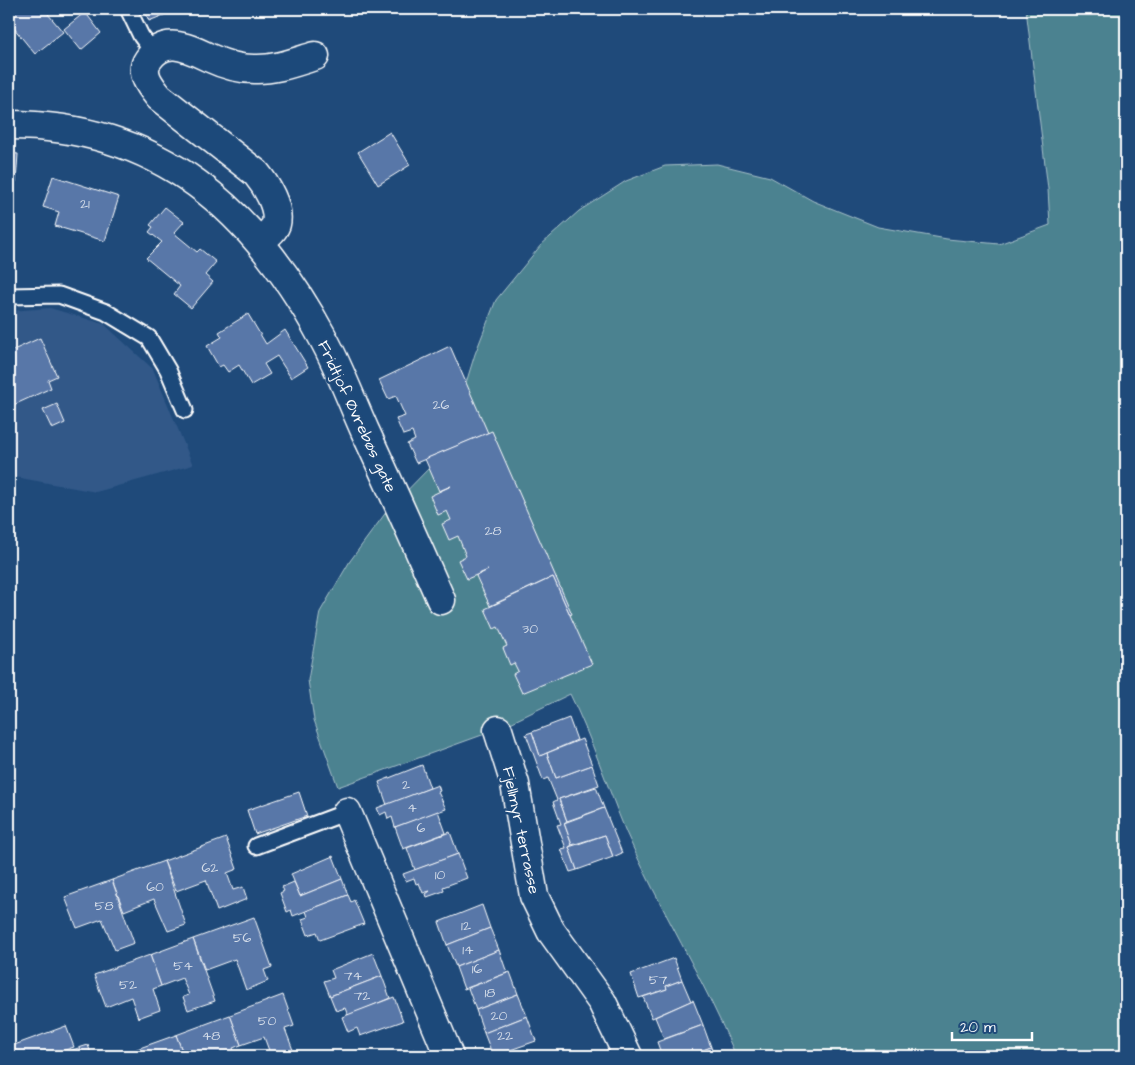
<svg xmlns="http://www.w3.org/2000/svg" width="1135" height="1065" viewBox="0 0 1135 1065" font-family="'Architects Daughter',sans-serif">
	<rect width="100%" height="100%" fill="#1f4a7a"/>
	<filter id="ink" filterUnits="userSpaceOnUse"><feTurbulence type="fractalNoise" baseFrequency=".02" numOctaves="2"/><feDisplacementMap in="SourceGraphic" scale="10" xChannelSelector="R" yChannelSelector="G"/><feConvolveMatrix kernelMatrix="1 2 1 2 8 2 1 2 1" color-interpolation-filters="sRGB"/></filter>
	<g filter="url(#ink)">
		<path fill="#305888" d="M 50,308 L 104,324 L 153,369 L 193,465 L 96,492 L 15,477 L 9,480 L 9,311 Z"/>
		<path fill="#4c8290" stroke="#a6c0c8" d="M 1026,9 L 1126,9 L 1126,1056 L 736,1056 C 704,979 659,908 626,832 C 607,786 592,739 570,694 L 496,730 L 338,787 L 314,720 L 308,680 L 320,612 L 350,561 L 387,511 L 433,464 L 461,399 L 475,354 L 496,300 L 541,245 L 579,211 L 626,181 L 665,166 L 717,164 L 770,177 L 813,201 L 878,227 L 947,239 L 999,244 L 1050,225 L 1048,189 Z"/>
		<g fill="#5877a8" stroke="#fff">
			<path d="M 9,9 L 48,9 L 51,12 L 48,14 L 63,32 L 35,54 L 9,22 Z"/>
			<path d="M 144,9 L 175,9 L 176,10 L 149,21 Z"/>
			<path d="M 85,12 L 101,33 L 81,50 L 64,29 Z"/>
			<path d="M 390,132 L 410,165 L 378,185 L 358,152 Z"/>
			<path d="M 9,153 L 18,154 L 16,182 L 9,182 Z"/>
			<path d="M 53,176 L 119,197 L 105,241 L 55,226 L 59,212 L 43,207 Z"/>
			<path d="M 165,207 L 184,222 L 174,233 L 197,252 L 200,249 L 216,262 L 205,275 L 213,282 L 191,308 L 174,294 L 180,286 L 146,258 L 162,242 L 149,232 L 153,227 L 150,225 Z"/>
			<path d="M 248,314 L 266,344 L 285,330 L 308,367 L 291,378 L 277,356 L 264,364 L 270,374 L 251,385 L 239,365 L 228,372 L 223,365 L 219,367 L 207,346 L 222,337 L 219,332 Z"/>
			<path d="M 40,338 L 57,376 L 48,380 L 51,388 L 9,407 L 9,352 Z"/>
			<path d="M 450,346 L 488,433 L 416,463 L 407,444 L 415,440 L 412,432 L 403,435 L 396,419 L 405,416 L 396,396 L 388,399 L 379,380 Z"/>
			<path d="M 57,404 L 65,423 L 52,429 L 43,410 Z"/>
			<path d="M 492,431 L 572,614 L 570,615 L 553,577 L 490,606 L 476,576 L 488,570 L 467,579 L 458,560 L 466,556 L 458,536 L 449,540 L 442,524 L 451,520 L 447,511 L 438,515 L 430,496 L 451,486 L 439,491 L 425,459 Z"/>
			<path d="M 553,577 L 592,664 L 522,693 L 513,674 L 518,671 L 514,663 L 510,665 L 503,648 L 507,646 L 498,627 L 494,629 L 485,609 Z"/>
			<path d="M 569,718 L 577,740 L 540,756 L 532,732 Z"/>
			<path d="M 532,732 L 540,756 L 547,753 L 556,778 L 592,765 L 599,785 L 559,799 L 567,821 L 564,823 L 572,845 L 569,847 L 577,870 L 570,872 L 561,849 L 566,848 L 557,825 L 561,824 L 553,802 L 557,800 L 548,778 L 543,780 L 526,734 Z"/>
			<path d="M 582,739 L 592,765 L 556,778 L 547,753 Z"/>
			<path d="M 422,765 L 430,788 L 387,805 L 379,782 Z"/>
			<path d="M 438,785 L 440,791 L 438,792 L 446,809 L 395,827 L 392,817 L 388,819 L 386,812 L 380,815 L 377,808 Z"/>
			<path d="M 596,787 L 604,808 L 567,821 L 559,799 Z"/>
			<path d="M 299,792 L 307,816 L 255,834 L 247,810 Z"/>
			<path d="M 604,808 L 622,853 L 613,857 L 605,835 L 572,845 L 564,823 Z"/>
			<path d="M 438,811 L 446,833 L 403,849 L 395,827 Z"/>
			<path d="M 450,832 L 458,854 L 415,870 L 407,848 Z"/>
			<path d="M 605,835 L 613,857 L 577,870 L 569,847 Z"/>
			<path d="M 226,838 L 237,869 L 227,873 L 233,890 L 243,887 L 247,899 L 217,911 L 206,880 L 176,891 L 164,861 Z"/>
			<path d="M 458,854 L 467,878 L 443,887 L 444,891 L 427,897 L 426,894 L 430,891 L 423,893 L 419,883 L 416,884 L 414,878 L 406,881 L 403,874 Z"/>
			<path d="M 333,856 L 342,879 L 300,896 L 291,874 Z"/>
			<path d="M 164,861 L 186,925 L 168,931 L 154,899 L 124,911 L 112,880 Z"/>
			<path d="M 342,879 L 348,895 L 293,916 L 291,910 L 287,912 L 280,893 L 284,891 L 282,887 L 294,882 L 300,896 Z"/>
			<path d="M 112,880 L 134,943 L 115,950 L 102,919 L 77,928 L 65,897 Z"/>
			<path d="M 348,895 L 351,902 L 354,900 L 364,924 L 320,940 L 317,932 L 308,935 L 302,919 L 308,917 L 306,911 Z"/>
			<path d="M 482,905 L 490,928 L 447,945 L 439,922 Z"/>
			<path d="M 254,917 L 272,967 L 264,970 L 268,981 L 246,990 L 235,959 L 205,970 L 193,939 Z"/>
			<path d="M 490,928 L 499,950 L 456,967 L 447,945 Z"/>
			<path d="M 193,939 L 215,1001 L 188,1010 L 183,997 L 189,995 L 182,978 L 161,986 L 150,955 Z"/>
			<path d="M 499,950 L 507,973 L 464,989 L 456,967 Z"/>
			<path d="M 373,953 L 382,976 L 330,996 L 324,981 L 334,978 L 331,970 Z"/>
			<path d="M 150,955 L 161,986 L 153,989 L 160,1010 L 138,1018 L 131,997 L 106,1007 L 94,975 Z"/>
			<path d="M 674,958 L 682,980 L 666,986 L 667,989 L 639,998 L 631,974 Z"/>
			<path d="M 510,972 L 518,994 L 476,1010 L 468,988 Z"/>
			<path d="M 382,976 L 390,998 L 348,1016 L 345,1008 L 336,1011 L 330,996 Z"/>
			<path d="M 682,980 L 691,1001 L 652,1018 L 643,997 L 667,989 L 666,986 Z"/>
			<path d="M 518,994 L 527,1016 L 484,1033 L 476,1010 Z"/>
			<path d="M 283,995 L 294,1026 L 285,1029 L 293,1050 L 279,1056 L 271,1056 L 264,1037 L 241,1045 L 230,1015 Z"/>
			<path d="M 394,997 L 403,1021 L 360,1036 L 357,1028 L 348,1032 L 342,1017 Z"/>
			<path d="M 693,1000 L 703,1025 L 664,1039 L 655,1017 Z"/>
			<path d="M 230,1015 L 241,1045 L 233,1048 L 236,1056 L 184,1056 L 176,1035 Z"/>
			<path d="M 527,1016 L 536,1041 L 493,1056 L 484,1033 Z"/>
			<path d="M 703,1025 L 711,1047 L 688,1056 L 662,1056 L 657,1042 Z"/>
			<path d="M 66,1026 L 74,1047 L 48,1056 L 11,1056 L 9,1047 Z"/>
			<path d="M 176,1035 L 184,1056 L 124,1056 L 123,1054 Z"/>
			<path d="M 88,1045 L 92,1056 L 67,1056 L 66,1052 Z"/>
			<path d="M 711,1047 L 714,1056 L 688,1056 Z"/>
			<path d="M 414,1049 L 417,1056 L 394,1056 Z"/>
		</g>
		<g fill="none" stroke-linecap="round" stroke-linejoin="round">
			<g stroke="#fff" stroke-width="19">
				<g id="service">
					<path d="M 128,9 L 141,36 L 153,52"/>
					<path d="M 9,296 L 59,295 L 106,312 L 149,338 L 168,370 L 185,410"/>
					<path d="M 256,846 L 347,812"/>
				</g>
			</g>
			<g stroke="#fff" stroke-width="31">
				<g id="minor">
					<path d="M 9,125 C 160,125 254,210 323,338 C 339,367 351,400 365,431 C 391,487 416,543 441,600"/>
					<path d="M 259,241 C 265,237 273,232 276,224 C 280,207 266,185 256,173 L 159,97 C 151,87 139,73 148,60 C 165,35 188,48 210,58 C 223,64 240,69 254,69 C 275,70 295,62 315,56"/>
					<path d="M 498,730 L 515,784 L 534,896 L 551,931 L 602,1002 L 628,1056"/>
					<path d="M 347,812 L 449,1056"/>
				</g>
			</g>
			<use href="#service" stroke="#1f4a7a" stroke-width="15"/>
			<use href="#minor" stroke="#1f4a7a" stroke-width="28"/>
		</g>
	</g>
	<g text-anchor="middle" stroke-width="5" stroke-linejoin="round" paint-order="stroke">
		<g font-size="14" fill="#d5dde9">
			<text x="85" y="208">21</text>
			<text x="441" y="409">26</text>
			<text x="493" y="535">28</text>
			<text x="530" y="633">30</text>
			<text x="406" y="789">2</text>
			<text x="412" y="812">4</text>
			<text x="421" y="832">6</text>
			<text x="210" y="872">62</text>
			<text x="440" y="879">10</text>
			<text x="155" y="891">60</text>
			<text x="104" y="910">58</text>
			<text x="466" y="930">12</text>
			<text x="242" y="942">56</text>
			<text x="468" y="954">14</text>
			<text x="183" y="970">54</text>
			<text x="477" y="973">16</text>
			<text x="353" y="980">74</text>
			<text x="658" y="984">57</text>
			<text x="128" y="989">52</text>
			<text x="490" y="997">18</text>
			<text x="362" y="1000">72</text>
			<text x="499" y="1020">20</text>
			<text x="267" y="1025">50</text>
			<text x="211" y="1040">48</text>
			<text x="505" y="1040">22</text>
		</g>
		<g font-size="16" fill="#fff" stroke="#1f4a7a">
			<text transform="translate(358 416) rotate(65)" y="6">Fridtjof Øvrebøs gate</text>
			<text transform="translate(522 830) rotate(78)" y="6">Fjellmyr terrasse</text>
		</g>
	</g>
	<rect width="1135" height="1065" fill="none" stroke="#1f4a7a" stroke-width="30"/>
	<rect x="15" y="15" width="1105" height="1035" fill="none" stroke="#fff" stroke-width="2" filter="url(#ink)"/>
	<path d="M952 1032v8h80v-8" fill="none" stroke="#ffffff" stroke-width="2.5"/>
	<text x="960" y="1032" font-size="15" fill="#ffffff" stroke="#1f4a7a" stroke-width="4" paint-order="stroke">20 m</text>
</svg>
